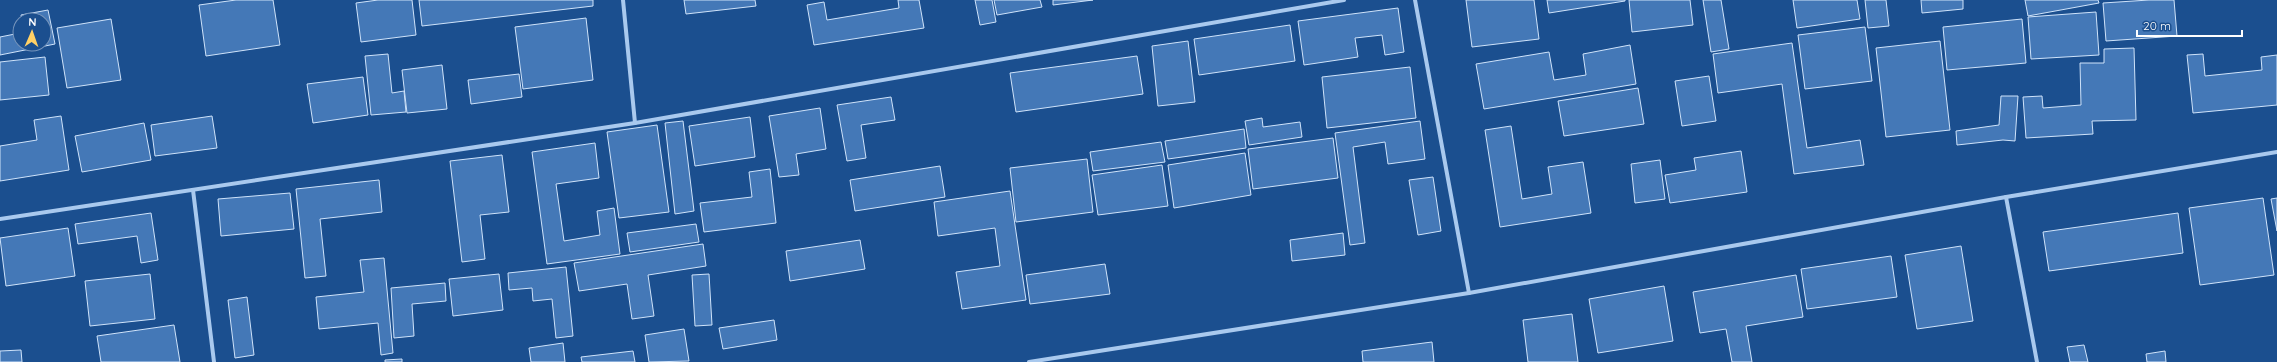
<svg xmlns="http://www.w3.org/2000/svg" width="2277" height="362" viewBox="0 0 2277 362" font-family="Quicksand,sans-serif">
	<rect width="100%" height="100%" fill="#1b4f8f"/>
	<g fill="#4478b7" stroke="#cfe3fa">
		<path d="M 236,0 L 273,0 L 280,45 L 206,56 L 199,5 Z"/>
		<path d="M 378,0 L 412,0 L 416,35 L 361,42 L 356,3 Z"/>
		<path d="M 419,0 L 593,0 L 593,6 L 422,26 Z"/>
		<path d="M 684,0 L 755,0 L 756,6 L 686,14 Z"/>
		<path d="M 898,0 L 919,0 L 924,28 L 814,45 L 807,5 L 824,2 L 827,20 L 899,8 Z"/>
		<path d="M 975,0 L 992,0 L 996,22 L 980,25 Z"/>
		<path d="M 994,0 L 1040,0 L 1042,7 L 997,15 Z"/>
		<path d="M 1053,0 L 1093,0 L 1053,5 Z"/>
		<path d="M 1466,0 L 1534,0 L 1539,39 L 1472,47 Z"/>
		<path d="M 1547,0 L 1625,0 L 1625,1 L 1549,13 Z"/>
		<path d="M 1629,0 L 1690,0 L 1693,25 L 1632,32 Z"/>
		<path d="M 1703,0 L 1721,0 L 1729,49 L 1711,52 Z"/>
		<path d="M 1793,0 L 1857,0 L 1860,19 L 1797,28 Z"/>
		<path d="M 1865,0 L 1886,0 L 1889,26 L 1868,28 Z"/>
		<path d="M 1921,0 L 1963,0 L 1963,9 L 1922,13 Z"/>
		<path d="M 2025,0 L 2098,0 L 2099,3 L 2028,16 Z"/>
		<path d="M 2149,0 L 2174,0 L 2177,36 L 2106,41 L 2103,3 Z"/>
		<path d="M 1398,8 L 1404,52 L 1385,55 L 1382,35 L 1355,38 L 1358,57 L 1304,65 L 1298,21 Z"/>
		<path d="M 48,10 L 55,44 L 0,55 L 0,37 L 20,33 L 20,44 L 44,44 L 44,20 L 22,20 L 21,15 Z"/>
		<path d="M 2096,12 L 2099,55 L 2031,59 L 2028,17 Z"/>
		<path d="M 586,18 L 593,80 L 523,89 L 515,27 Z"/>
		<path d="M 111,19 L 121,80 L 67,88 L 57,28 Z"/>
		<path d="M 2022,19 L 2026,63 L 1947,70 L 1943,27 Z"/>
		<path d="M 1290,25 L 1295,61 L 1199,75 L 1194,39 Z"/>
		<path d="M 1865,27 L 1872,81 L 1805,89 L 1798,35 Z"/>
		<path d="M 1188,41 L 1195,102 L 1158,106 L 1152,46 Z"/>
		<path d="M 1940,41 L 1950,130 L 1886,137 L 1876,48 Z"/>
		<path d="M 1792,43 L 1807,148 L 1860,140 L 1864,165 L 1794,174 L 1782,84 L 1718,93 L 1713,54 Z"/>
		<path d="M 1630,45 L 1636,84 L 1484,109 L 1476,64 L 1549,52 L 1554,80 L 1586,75 L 1583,54 Z"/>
		<path d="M 2134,48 L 2136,120 L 2092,121 L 2093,134 L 2026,138 L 2023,97 L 2042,96 L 2043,108 L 2081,105 L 2080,63 L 2104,63 L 2104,49 Z"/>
		<path d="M 388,54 L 392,93 L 404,91 L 406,112 L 371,115 L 365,56 Z"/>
		<path d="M 2203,54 L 2205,76 L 2262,70 L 2261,57 L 2277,55 L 2277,105 L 2193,113 L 2187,55 Z"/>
		<path d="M 1137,56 L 1143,94 L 1016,112 L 1010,73 Z"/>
		<path d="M 45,57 L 49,95 L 0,100 L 0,62 Z"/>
		<path d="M 442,65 L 447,109 L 407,113 L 402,70 Z"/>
		<path d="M 1410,67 L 1416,118 L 1327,128 L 1322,77 Z"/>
		<path d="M 519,74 L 522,97 L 471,104 L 468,80 Z"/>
		<path d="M 1709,76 L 1716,121 L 1682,126 L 1675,81 Z"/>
		<path d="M 363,77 L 368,115 L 313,123 L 307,84 Z"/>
		<path d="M 1638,88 L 1644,124 L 1564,136 L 1558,101 Z"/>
		<path d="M 2001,96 L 2018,96 L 2015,141 L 2003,140 L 1957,145 L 1956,131 L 1999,125 Z"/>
		<path d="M 891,97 L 895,120 L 861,125 L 866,158 L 847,161 L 837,105 Z"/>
		<path d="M 820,108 L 826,149 L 796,154 L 799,175 L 779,177 L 769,116 Z"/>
		<path d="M 61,116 L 69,170 L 0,181 L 0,146 L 37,140 L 34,120 Z"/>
		<path d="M 212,116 L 217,148 L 155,156 L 151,125 Z"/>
		<path d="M 750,117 L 755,157 L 695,166 L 689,126 Z"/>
		<path d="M 1262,118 L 1263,127 L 1300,122 L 1302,137 L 1249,145 L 1245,121 Z"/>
		<path d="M 683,121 L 694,211 L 675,214 L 665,123 Z"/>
		<path d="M 1420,121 L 1425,159 L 1388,164 L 1385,142 L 1353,147 L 1365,243 L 1350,245 L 1335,133 Z"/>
		<path d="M 144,123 L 151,160 L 82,172 L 75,136 Z"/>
		<path d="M 657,125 L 669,212 L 619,218 L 607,132 Z"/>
		<path d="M 1511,126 L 1522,199 L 1552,194 L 1548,167 L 1583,162 L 1591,213 L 1500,227 L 1485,130 Z"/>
		<path d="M 1244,129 L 1246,148 L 1168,159 L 1165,141 Z"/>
		<path d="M 1333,138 L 1338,178 L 1253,189 L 1248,149 Z"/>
		<path d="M 1161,142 L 1165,162 L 1093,171 L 1090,152 Z"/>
		<path d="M 595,143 L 599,178 L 556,184 L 564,241 L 600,235 L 597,211 L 614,208 L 620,254 L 547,264 L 532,152 Z"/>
		<path d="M 1741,151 L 1747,192 L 1670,203 L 1665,175 L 1696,170 L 1694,158 Z"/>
		<path d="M 1245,153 L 1251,195 L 1174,208 L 1168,165 Z"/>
		<path d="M 502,155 L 509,212 L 480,215 L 485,259 L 462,262 L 450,161 Z"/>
		<path d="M 1087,159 L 1093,212 L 1016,222 L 1010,168 Z"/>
		<path d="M 1660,160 L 1665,199 L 1635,203 L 1631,164 Z"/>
		<path d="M 1162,165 L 1168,206 L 1098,215 L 1092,175 Z"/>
		<path d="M 940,166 L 945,197 L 855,211 L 850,180 Z"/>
		<path d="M 770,169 L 776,223 L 704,232 L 700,203 L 752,197 L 749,172 Z"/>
		<path d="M 1433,177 L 1441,231 L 1418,235 L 1409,180 Z"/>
		<path d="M 379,180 L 382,212 L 320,219 L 326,276 L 305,278 L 296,189 Z"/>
		<path d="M 1010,191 L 1026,300 L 962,309 L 956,272 L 1000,266 L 995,228 L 938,236 L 934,202 Z"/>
		<path d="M 290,193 L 294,229 L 221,236 L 218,199 Z"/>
		<path d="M 2263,198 L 2274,275 L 2200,285 L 2189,208 Z"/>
		<path d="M 2277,198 L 2277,231 L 2271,199 Z"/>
		<path d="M 151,213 L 158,260 L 141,263 L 137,236 L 78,244 L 75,224 Z"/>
		<path d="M 2178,213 L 2183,253 L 2049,271 L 2043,232 Z"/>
		<path d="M 696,224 L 699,242 L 630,252 L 627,233 Z"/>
		<path d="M 68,228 L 75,276 L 6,286 L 0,238 Z"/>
		<path d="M 1343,233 L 1345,255 L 1292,261 L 1290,240 Z"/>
		<path d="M 860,240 L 865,269 L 790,281 L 786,251 Z"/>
		<path d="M 703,244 L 706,266 L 648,275 L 654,316 L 632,319 L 627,284 L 579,291 L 574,263 Z"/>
		<path d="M 1961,246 L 1973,321 L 1917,329 L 1905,255 Z"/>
		<path d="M 1891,256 L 1897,297 L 1807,309 L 1801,269 Z"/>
		<path d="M 384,258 L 393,353 L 381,355 L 378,323 L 319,329 L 316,297 L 364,292 L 360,260 Z"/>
		<path d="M 1105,264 L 1110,294 L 1030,304 L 1026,275 Z"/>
		<path d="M 566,267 L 573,336 L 556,338 L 552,299 L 533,301 L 532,288 L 509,290 L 508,273 Z"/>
		<path d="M 150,274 L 155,319 L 90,326 L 85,281 Z"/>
		<path d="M 499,274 L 503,310 L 453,316 L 449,279 Z"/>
		<path d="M 709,274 L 712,325 L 695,326 L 692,275 Z"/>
		<path d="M 1796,275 L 1803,317 L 1746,326 L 1752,362 L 1732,362 L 1726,329 L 1700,333 L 1693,292 Z"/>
		<path d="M 445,283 L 446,301 L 412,304 L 414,336 L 394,338 L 391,288 Z"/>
		<path d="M 1664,286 L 1673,341 L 1598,353 L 1589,299 Z"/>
		<path d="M 247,297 L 254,355 L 235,358 L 228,300 Z"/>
		<path d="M 1572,314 L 1578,362 L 1528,362 L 1523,320 Z"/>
		<path d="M 774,320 L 777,340 L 723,349 L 719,328 Z"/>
		<path d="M 174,325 L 180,362 L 101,362 L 97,336 Z"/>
		<path d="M 684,329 L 689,361 L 649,362 L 645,335 Z"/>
		<path d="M 1432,342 L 1434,362 L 1363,362 L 1362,351 Z"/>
		<path d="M 563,343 L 565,362 L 531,362 L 529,348 Z"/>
		<path d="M 2084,345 L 2088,362 L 2070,362 L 2067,347 Z"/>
		<path d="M 21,350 L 22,362 L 0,362 L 0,351 Z"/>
		<path d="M 633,351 L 635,362 L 582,362 L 581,357 Z"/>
		<path d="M 2165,351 L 2166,362 L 2147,362 L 2146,354 Z"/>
		<path d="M 402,359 L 402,362 L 385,362 L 385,360 Z"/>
	</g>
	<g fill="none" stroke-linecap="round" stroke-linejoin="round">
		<g stroke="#a9c9ee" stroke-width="4">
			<path d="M 623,0 L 635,123"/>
			<path d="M 1415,0 L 1469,293"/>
			<path d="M 193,190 L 214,362"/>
			<path d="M 2006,197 L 2037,362"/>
			<path d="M 0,219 L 635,123 L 1344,0"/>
			<path d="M 1029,362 L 1469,293 L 2006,197 L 2277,152"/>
		</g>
	</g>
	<g transform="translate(32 32) rotate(2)"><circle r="19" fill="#1b4f8f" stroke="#7695bc"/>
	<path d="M0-3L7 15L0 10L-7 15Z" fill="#ffd166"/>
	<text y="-6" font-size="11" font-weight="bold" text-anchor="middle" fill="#ffffff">N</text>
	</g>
	<path d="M2137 30v6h105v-6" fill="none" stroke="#ffffff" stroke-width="2"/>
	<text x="2143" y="30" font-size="12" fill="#ffffff" stroke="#1b4f8f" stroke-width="3" paint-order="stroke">20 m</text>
</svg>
